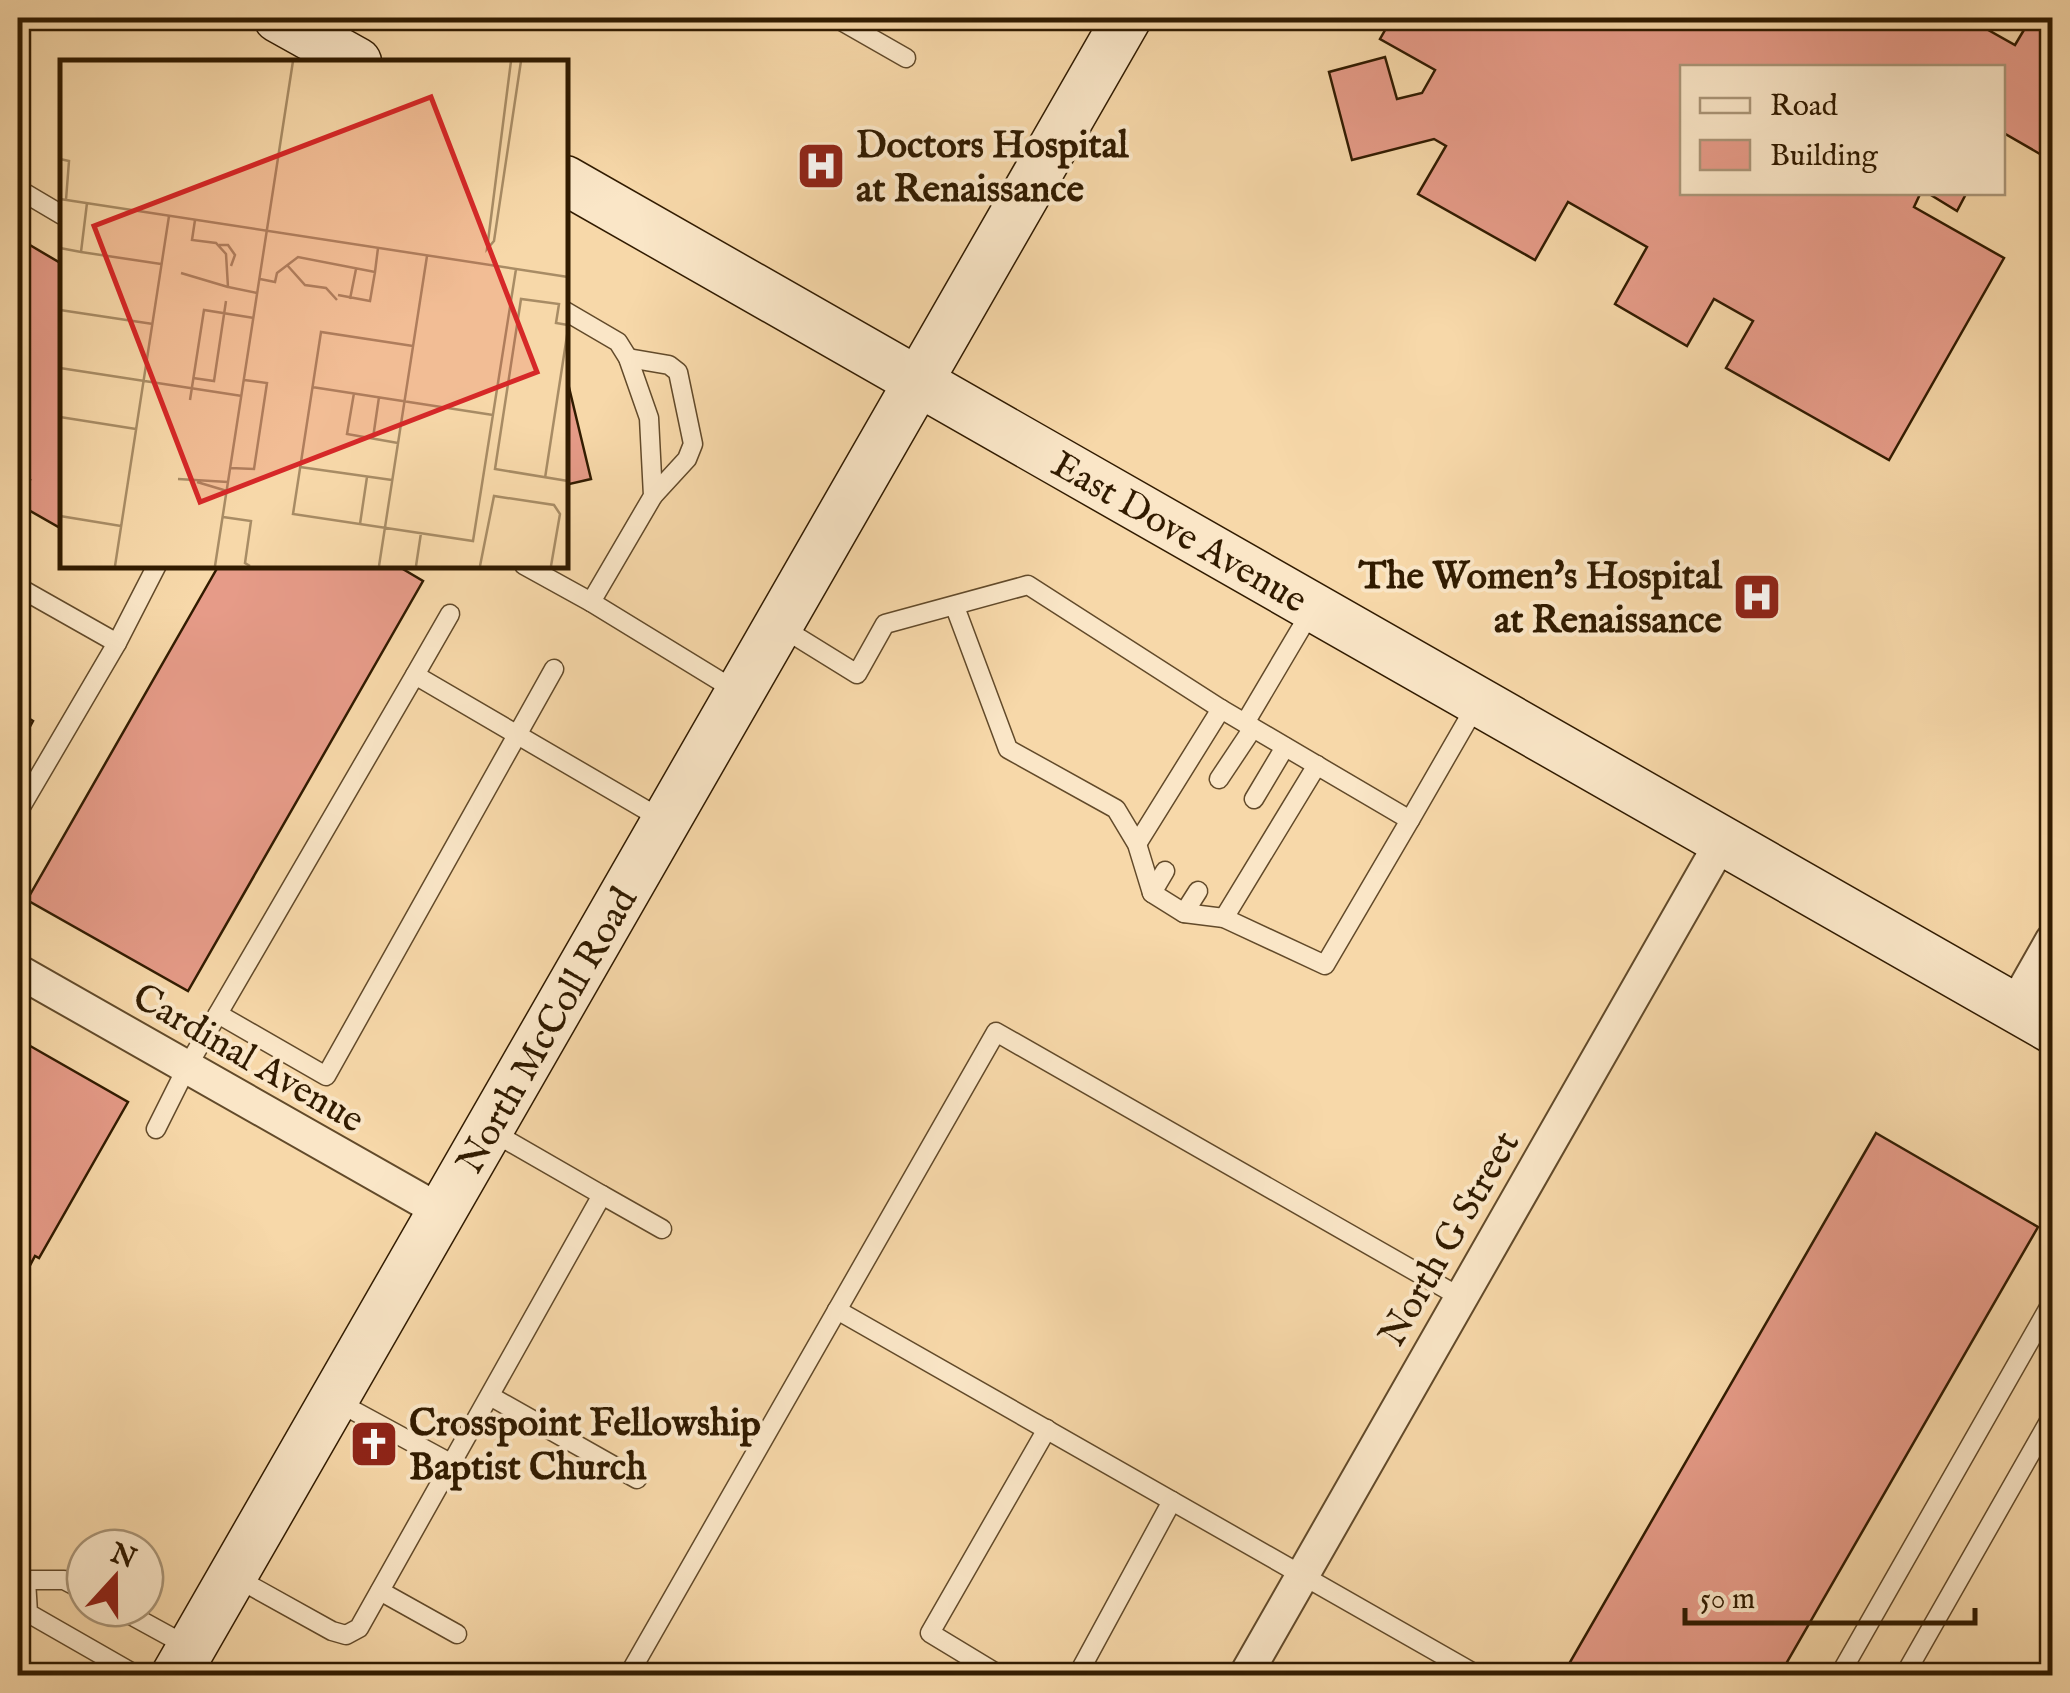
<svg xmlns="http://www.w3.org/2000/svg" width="2070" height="1693" viewBox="0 0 2070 1693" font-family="'IM FELL English',serif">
	<rect width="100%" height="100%" fill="#f7d8a9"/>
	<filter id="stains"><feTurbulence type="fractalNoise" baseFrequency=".002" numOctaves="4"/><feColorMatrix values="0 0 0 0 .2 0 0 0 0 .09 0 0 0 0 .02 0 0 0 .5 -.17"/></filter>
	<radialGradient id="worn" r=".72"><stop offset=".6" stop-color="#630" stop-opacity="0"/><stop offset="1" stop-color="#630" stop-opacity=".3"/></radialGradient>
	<g fill="#e69b88" stroke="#311b00" stroke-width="2.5">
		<path d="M 1392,18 L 1988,18 L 1983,27 L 2015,45 L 2031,18 L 2052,18 L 2052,161 L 2002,132 L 2002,68 L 1682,68 L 1682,192 L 1921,192 L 1914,207 L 2004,258 L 1889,460 L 1726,368 L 1753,321 L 1714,299 L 1687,346 L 1615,304 L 1647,247 L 1568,202 L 1535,260 L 1418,194 L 1446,146 L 1434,139 L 1352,160 L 1329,72 L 1385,57 L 1397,99 L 1422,93 L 1435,70 L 1380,39 Z"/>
		<path d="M 1926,192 L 1967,192 L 1957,211 Z"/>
		<path d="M 18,238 L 62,264 L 62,529 L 18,504 L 30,480 L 18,473 Z"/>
		<path d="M 567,379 L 591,479 L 569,484 L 565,491 Z"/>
		<path d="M 219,565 L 396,565 L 423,581 L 188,991 L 27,900 Z"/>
		<path d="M 18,712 L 33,721 L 18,749 Z"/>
		<path d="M 18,1039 L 128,1102 L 39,1258 L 35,1256 L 18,1288 Z"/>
		<path d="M 1876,1133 L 2038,1227 L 1779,1676 L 1562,1676 Z"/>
	</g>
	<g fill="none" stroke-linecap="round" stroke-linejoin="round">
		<g stroke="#624a2a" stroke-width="21">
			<g id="lane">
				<path d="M 836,18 L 906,58"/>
				<path d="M 18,189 L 62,215"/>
				<path d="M 565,311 L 618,342 L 628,358 L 649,418 L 653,496 L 591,602 L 738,692"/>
				<path d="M 628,358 L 669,365 L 678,372 L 693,444 L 687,459 L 653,496"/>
				<path d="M 524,565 L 591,602"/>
				<path d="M 18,587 L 117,643"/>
				<path d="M 955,607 L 1008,749 L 1116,809 L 1137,844 L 1152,893"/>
				<path d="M 781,627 L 857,674 L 885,624 L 1028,585 L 1221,709 L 1410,820 L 1478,702"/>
				<path d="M 415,675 L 450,614"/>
				<path d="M 1245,723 L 1313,608"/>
				<path d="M 1219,779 L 1253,728"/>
				<path d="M 1254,799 L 1285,747"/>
				<path d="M 18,812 L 117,643 L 157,565"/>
				<path d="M 1137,844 L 1221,709"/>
				<path d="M 1165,871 L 1152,893 L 1184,913 L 1224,918 L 1325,965 L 1410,820"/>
				<path d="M 1184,913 L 1198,891"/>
				<path d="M 1224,918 L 1317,765"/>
				<path d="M 218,1014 L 326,1076 L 554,669"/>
				<path d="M 156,1129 L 187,1067 L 415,675 L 665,821"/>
				<path d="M 602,1195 L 662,1229"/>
				<path d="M 837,1310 L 1479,1676"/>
				<path d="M 490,1396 L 637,1479"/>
				<path d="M 334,1400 L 452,1464"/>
				<path d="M 233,1576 L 332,1631 L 346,1635 L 359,1628 L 602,1195 L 489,1130"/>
				<path d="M 19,1577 L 26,1580 L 64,1580 L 85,1591"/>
				<path d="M 26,1580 L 28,1613 L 138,1676"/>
				<path d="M 380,1591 L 457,1634"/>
				<path d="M 118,1608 L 191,1648"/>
				<path d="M 628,1676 L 996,1032 L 1460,1297"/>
				<path d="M 1001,1676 L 930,1633 L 1047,1429"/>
				<path d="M 1077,1676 L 1172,1501"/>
				<path d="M 1839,1676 L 2052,1302"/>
				<path d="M 1904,1676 L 2052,1416"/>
			</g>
		</g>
		<g stroke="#624a2a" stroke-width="36">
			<g id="street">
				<path d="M 18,971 L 442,1212"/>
				<path d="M 2014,1007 L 2052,940"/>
				<path d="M 1245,1676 L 1722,841"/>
			</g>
		</g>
		<g stroke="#311b00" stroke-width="51">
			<g id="secondary">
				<path d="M 278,18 L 357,62"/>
				<path id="s1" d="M 565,180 L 2052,1029"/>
				<path id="s2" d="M 175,1676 L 1127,18"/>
			</g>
		</g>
		<use href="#lane" stroke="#fae6c7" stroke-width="18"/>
		<use href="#street" stroke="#fae6c7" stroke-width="32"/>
		<use href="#secondary" stroke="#fae6c7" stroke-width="48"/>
	</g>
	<defs>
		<g id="hospital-square" transform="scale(2.5)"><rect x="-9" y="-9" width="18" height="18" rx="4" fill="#8f2418" stroke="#fae6c7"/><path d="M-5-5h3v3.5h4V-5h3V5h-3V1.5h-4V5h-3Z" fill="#fff"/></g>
		<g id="church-square" transform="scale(2.5)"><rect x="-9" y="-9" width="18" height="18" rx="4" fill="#8f2418" stroke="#fae6c7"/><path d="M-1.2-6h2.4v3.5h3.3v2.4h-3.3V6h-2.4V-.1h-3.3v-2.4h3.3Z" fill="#fff"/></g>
	</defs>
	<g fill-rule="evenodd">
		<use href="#hospital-square" x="821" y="166"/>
		<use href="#hospital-square" x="1757" y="597"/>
		<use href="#church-square" x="374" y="1444"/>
	</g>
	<g text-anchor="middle" stroke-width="8" stroke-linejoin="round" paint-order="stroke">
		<g font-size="38" font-weight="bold" fill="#311b00" stroke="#fae6c7" text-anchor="start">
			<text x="856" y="157">Doctors Hospital<tspan x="856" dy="44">at Renaissance</tspan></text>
			<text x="1722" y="588" text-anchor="end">The Women's Hospital<tspan x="1722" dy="44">at Renaissance</tspan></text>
			<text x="409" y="1435">Crosspoint Fellowship<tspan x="409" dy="44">Baptist Church</tspan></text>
		</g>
		<g font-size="38" fill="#311b00" stroke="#fae6c7">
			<text dy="13" stroke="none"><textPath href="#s1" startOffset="708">East Dove Avenue</textPath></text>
			<text dy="13" stroke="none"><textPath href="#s2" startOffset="745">North McColl Road</textPath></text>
			<text transform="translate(249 1057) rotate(30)" y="13">Cardinal Avenue</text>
			<text transform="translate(1448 1238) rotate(-60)" y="13">North G Street</text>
		</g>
	</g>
	<g transform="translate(60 60)">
		<rect width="508" height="508" fill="#f7d8a9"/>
		<path fill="none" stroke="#a88c65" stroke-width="2.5" d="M 451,1 L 427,189 L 434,181 L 461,1M 0,99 L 9,101 L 6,140M 0,139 L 508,217M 135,160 L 132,180 L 156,183 L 166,194 L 168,227 L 197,233M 159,185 L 168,185 L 175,195 L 171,206M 0,188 L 21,192 L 27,143M 21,192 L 101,204M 227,205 L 245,225 L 266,228 L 277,240M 121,213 L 168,227M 200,219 L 215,222 L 217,213 L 238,197 L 315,212 L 318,188M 278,235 L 310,241 L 315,212M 290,239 L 296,209M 0,250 L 93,264M 508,265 L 496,263 L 499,244 L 461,239 L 435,409 L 508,421M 353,286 L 261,272 L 233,454 L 413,481 L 456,209M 0,308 L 182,336M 133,318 L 154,321 L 166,241M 252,327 L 433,355M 294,333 L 287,374 L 338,383M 130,340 L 144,250 L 194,258M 0,357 L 76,369M 313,378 L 319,337M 240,407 L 332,420M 170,408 L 194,409 L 207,323 L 184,320M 485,418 L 508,269M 118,419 L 168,422M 137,422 L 167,431M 0,456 L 61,466M 163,457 L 191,461 L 185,503 L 190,506M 300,464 L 307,417M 55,506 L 109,156M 155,506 L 233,1M 319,506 L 367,196M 356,506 L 361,473M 420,506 L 434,436 L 494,445 L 500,454 L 491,506"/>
		<path fill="#d62828" fill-opacity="0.15" stroke="#d62828" stroke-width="5" d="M 371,37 L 477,312 L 140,442 L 34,166 Z"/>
		<rect width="508" height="508" fill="none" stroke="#311b00" stroke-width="5"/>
	</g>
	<rect width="2070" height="1693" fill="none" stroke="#f7d8a9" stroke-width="60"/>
	<rect x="20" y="20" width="2030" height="1653" fill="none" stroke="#311b00" stroke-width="5"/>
	<rect x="30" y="30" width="2010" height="1633" fill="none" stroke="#311b00" stroke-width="2.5"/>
	<rect x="1680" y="65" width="325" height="130" fill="#fae6c7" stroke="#aa9577" stroke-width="2.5"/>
	<rect x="1700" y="98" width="50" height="15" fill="#fae6c7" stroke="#aa9577" stroke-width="2.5"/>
	<text x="1770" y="115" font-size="30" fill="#311b00">Road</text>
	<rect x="1700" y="140" width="50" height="30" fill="#e69b88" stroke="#aa9577" stroke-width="2.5"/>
	<text x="1770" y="165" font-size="30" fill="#311b00">Building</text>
	<g transform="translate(115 1578) rotate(21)"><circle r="48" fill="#fae6c7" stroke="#aa9577" stroke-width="2.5"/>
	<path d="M0-8L18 38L0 25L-18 38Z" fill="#8f2418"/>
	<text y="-15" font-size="28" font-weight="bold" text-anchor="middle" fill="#311b00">N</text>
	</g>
	<path d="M1685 1608v15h290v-15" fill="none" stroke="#311b00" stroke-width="5"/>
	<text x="1700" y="1608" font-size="30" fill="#311b00" stroke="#fae6c7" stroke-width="8" paint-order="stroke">50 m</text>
	<rect width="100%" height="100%" filter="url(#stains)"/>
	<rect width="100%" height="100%" fill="url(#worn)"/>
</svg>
